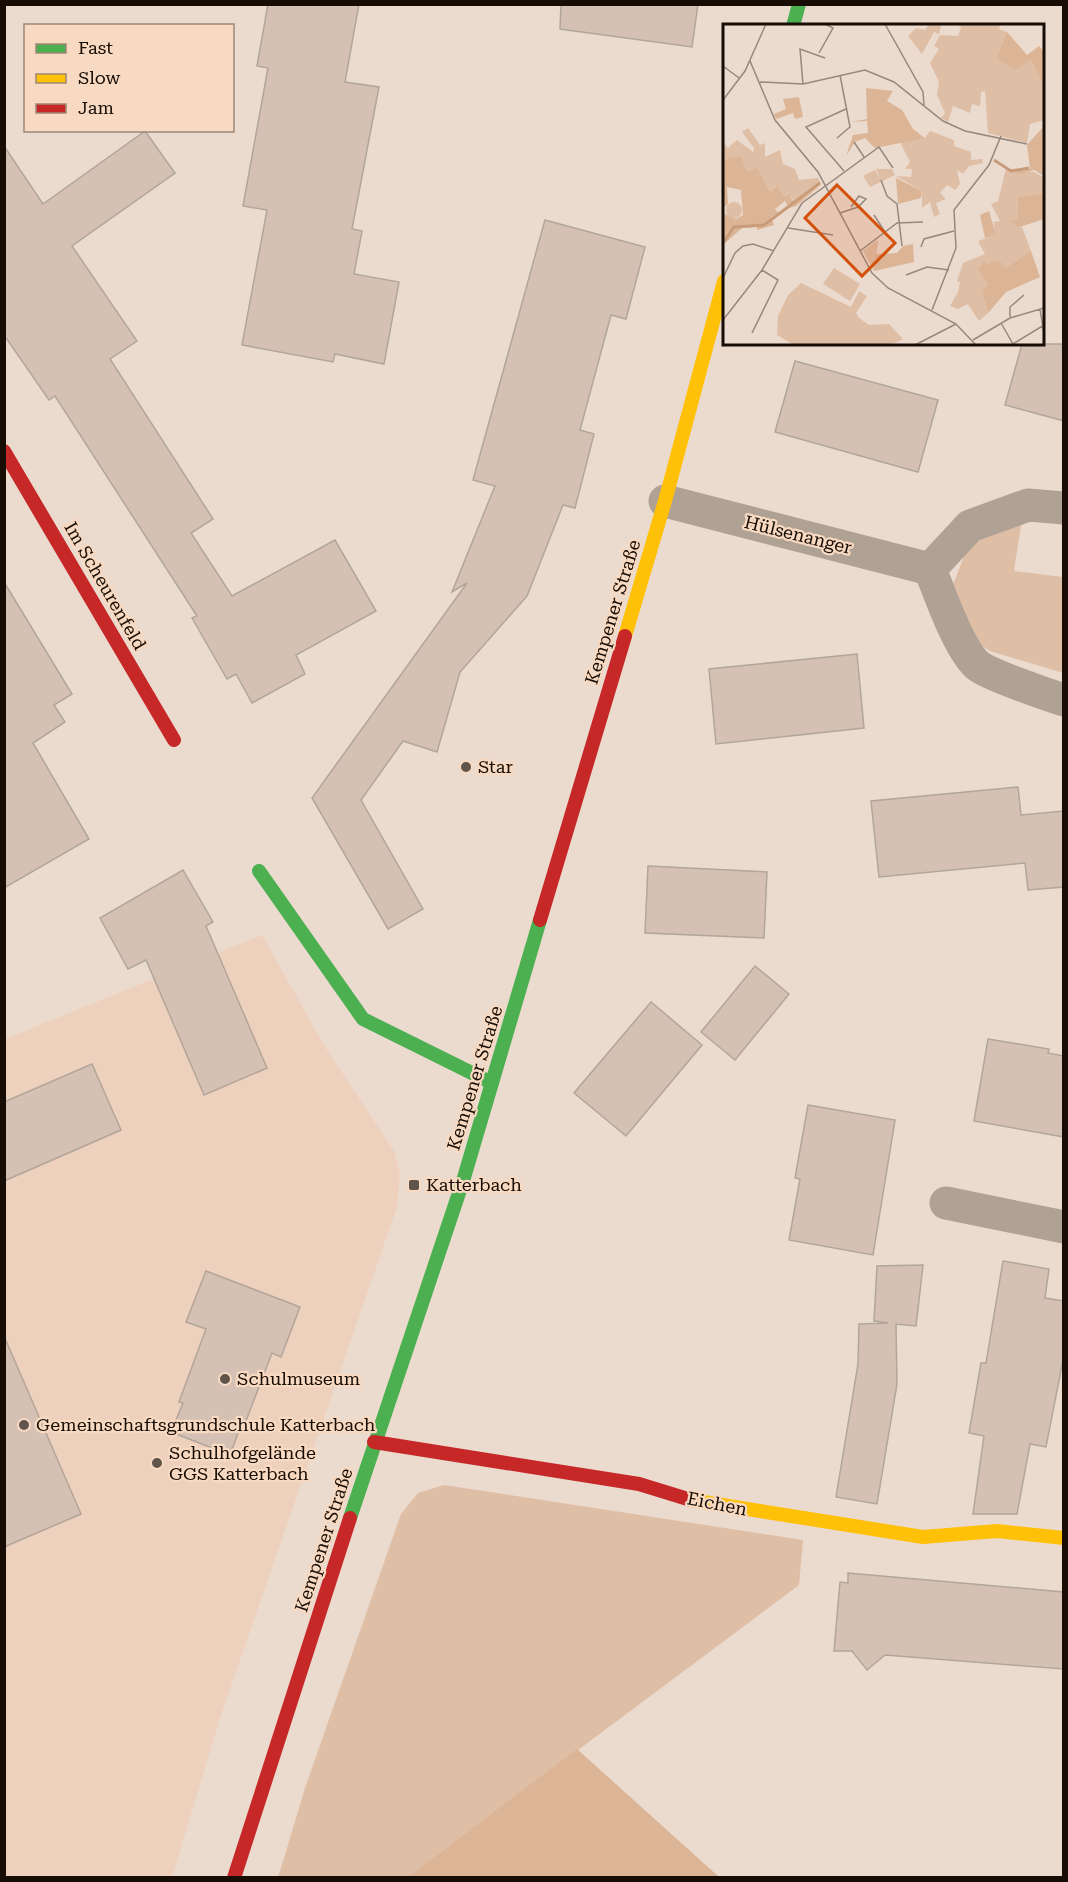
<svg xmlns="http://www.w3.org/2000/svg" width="1068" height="1882" viewBox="0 0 1068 1882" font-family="'Roboto Serif',serif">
	<rect width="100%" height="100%" fill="#ebdace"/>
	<path fill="#eed1bc" d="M 262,935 L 325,1047 L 394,1151 L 400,1174 L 397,1207 L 220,1718 L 172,1877 L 5,1878 L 5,1039 Z"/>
	<g fill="#dfbea6">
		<path d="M 1007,525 L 1021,525 L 1014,571 L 1063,577 L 1063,673 L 990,651 L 971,638 L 953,585 L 964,556 L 972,544 Z"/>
		<path d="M 444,1485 L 803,1540 L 799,1585 L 408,1877 L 278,1878 L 305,1788 L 401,1514 L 418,1493 Z"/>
	</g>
	<path fill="#dcb596" d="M 577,1749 L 719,1877 L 408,1877 Z"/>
	<g fill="#d4c1b3" stroke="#b2a59b" stroke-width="1.5">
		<path d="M 268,4 L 359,4 L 345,82 L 379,87 L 352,229 L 362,231 L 354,274 L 399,282 L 384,364 L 335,354 L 333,362 L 242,345 L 267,210 L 243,206 L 268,68 L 257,66 Z"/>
		<path d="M 561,4 L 698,4 L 692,47 L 560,29 Z"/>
		<path d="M 145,131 L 175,173 L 72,246 L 137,341 L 110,359 L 213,519 L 191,533 L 232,596 L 335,540 L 376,611 L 296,655 L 305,674 L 252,703 L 236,674 L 227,679 L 192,618 L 197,616 L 55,396 L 49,400 L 4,335 L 4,146 L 43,204 Z"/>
		<path d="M 545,220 L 645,247 L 626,319 L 611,315 L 580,430 L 594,434 L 575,508 L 563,505 L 527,596 L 460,672 L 437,752 L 403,741 L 361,800 L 423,909 L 388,929 L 312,798 L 467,583 L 452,592 L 495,486 L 473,480 Z"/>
		<path d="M 1022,344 L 1064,344 L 1064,421 L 1005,405 Z"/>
		<path d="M 795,361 L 938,400 L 918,472 L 775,432 Z"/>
		<path d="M 4,582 L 72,694 L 54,705 L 65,722 L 33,743 L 89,839 L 4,888 Z"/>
		<path d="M 857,654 L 864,728 L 716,744 L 709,669 Z"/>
		<path d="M 1018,787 L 1021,815 L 1064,811 L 1064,887 L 1028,890 L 1025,863 L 879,877 L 871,801 Z"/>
		<path d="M 648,866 L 767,872 L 764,938 L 645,933 Z"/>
		<path d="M 183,870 L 213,922 L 206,926 L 267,1068 L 204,1095 L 146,960 L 128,969 L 100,918 Z"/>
		<path d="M 755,966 L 789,994 L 735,1060 L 701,1032 Z"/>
		<path d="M 651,1002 L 702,1045 L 626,1136 L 574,1093 Z"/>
		<path d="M 988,1039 L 1049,1049 L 1048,1053 L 1064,1056 L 1064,1137 L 974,1121 Z"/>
		<path d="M 92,1064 L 121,1130 L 4,1181 L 4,1102 Z"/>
		<path d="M 808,1105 L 895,1120 L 873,1255 L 789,1240 L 800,1179 L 795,1178 Z"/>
		<path d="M 1003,1261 L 1049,1269 L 1045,1298 L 1064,1301 L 1064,1355 L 1046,1447 L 1030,1444 L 1017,1514 L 973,1514 L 984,1436 L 969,1433 L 981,1363 L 986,1363 Z"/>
		<path d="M 923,1265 L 916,1326 L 896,1324 L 897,1384 L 877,1504 L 836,1497 L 858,1364 L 859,1324 L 888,1323 L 874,1321 L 877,1266 Z"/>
		<path d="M 206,1271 L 300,1307 L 281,1357 L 272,1353 L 244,1426 L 241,1425 L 230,1455 L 171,1432 L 183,1403 L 179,1402 L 206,1329 L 186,1322 Z"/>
		<path d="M 4,1336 L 81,1514 L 4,1547 Z"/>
		<path d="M 848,1573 L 1064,1592 L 1064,1669 L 885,1655 L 867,1670 L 852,1651 L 834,1651 L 840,1582 L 848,1583 Z"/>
	</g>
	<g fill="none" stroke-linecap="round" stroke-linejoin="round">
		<g stroke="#b0a195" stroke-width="33">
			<path d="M 665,501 L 930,569"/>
			<path d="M 930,569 C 940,594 958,647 977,665 C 987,674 1048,695 1064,700"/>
			<path d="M 930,569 L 970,526 L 1028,505 L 1064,508"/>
			<path d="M 946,1203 L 1064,1227"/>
		</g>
		<g stroke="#4caf50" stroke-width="14">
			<path d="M 793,26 L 799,4"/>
			<path d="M 259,871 L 363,1019 L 492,1083"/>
			<path d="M 350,1518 L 463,1181 L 540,920"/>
		</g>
		<g stroke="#ffc107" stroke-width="14">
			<path d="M 625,636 L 665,501 L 724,281"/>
			<path d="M 691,1500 L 923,1537 L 997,1531 L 1064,1538"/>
		</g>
		<g stroke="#c62828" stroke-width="14">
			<path d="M 4,451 L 174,740"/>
			<path d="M 540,920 L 625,636"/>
			<path d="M 374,1442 L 639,1484 L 691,1500"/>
			<path d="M 234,1878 L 350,1518"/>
		</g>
	</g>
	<g fill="#61554b" stroke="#f8d9c1" stroke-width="2">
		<circle cx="466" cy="767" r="6"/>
		<rect x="408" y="1179" width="12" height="12" rx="3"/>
		<circle cx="225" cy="1379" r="6"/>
		<circle cx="24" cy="1425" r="6"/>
		<circle cx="157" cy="1463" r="6"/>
	</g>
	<g text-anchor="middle" stroke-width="4.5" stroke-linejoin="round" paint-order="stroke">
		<g font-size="18" fill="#170d05" stroke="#f8d9c1">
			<text transform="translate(798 535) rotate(14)" y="6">Hülsenanger</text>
			<text transform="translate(105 586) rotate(60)" y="6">Im Scheurenfeld</text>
			<text transform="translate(613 612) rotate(-73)" y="6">Kempener Straße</text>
			<text transform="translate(475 1078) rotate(-73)" y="6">Kempener Straße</text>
			<text transform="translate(717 1504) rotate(11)" y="6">Eichen</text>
			<text transform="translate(324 1540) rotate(-72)" y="6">Kempener Straße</text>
		</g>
		<g font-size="18" fill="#170d05" stroke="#f8d9c1" text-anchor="start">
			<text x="478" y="773">Star</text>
			<text x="426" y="1191">Katterbach</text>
			<text x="237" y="1385">Schulmuseum</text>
			<text x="36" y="1431">Gemeinschaftsgrundschule Katterbach</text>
			<text x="169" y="1459">Schulhofgelände<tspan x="169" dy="21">GGS Katterbach</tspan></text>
		</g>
	</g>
	<g transform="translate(723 24)">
		<rect width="321" height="321" fill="#ebdace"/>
		<path d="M 206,0 L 218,1 L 216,10 L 211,8 L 199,30 L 185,12 L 193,4 L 202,6 ZM 234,0 L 278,0 L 276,5 L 284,8 L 273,34 L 308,34 L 321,64 L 321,96 L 307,100 L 304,119 L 265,109 L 262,67 L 258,68 L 257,82 L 249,80 L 247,89 L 230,82 L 225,98 L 218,94 L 222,89 L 214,71 L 216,58 L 207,39 L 216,25 L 211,22 L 217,11 L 235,12 L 238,3 ZM 25,104 L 37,121 L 42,119 L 42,133 L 57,126 L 60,140 L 72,145 L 76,156 L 95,154 L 98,159 L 72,179 L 69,173 L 61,174 L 53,162 L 47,168 L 34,143 L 24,148 L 8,133 L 0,136 L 0,118 L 5,124 L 14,116 L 30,128 L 31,124 L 19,108 ZM 207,107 L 231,116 L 231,122 L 248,128 L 248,136 L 259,135 L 260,139 L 246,142 L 240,150 L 234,146 L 237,160 L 232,166 L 224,161 L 217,169 L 223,175 L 213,179 L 217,190 L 211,193 L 207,178 L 199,184 L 199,167 L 173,152 L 188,153 L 189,145 L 182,145 L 187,138 L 177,118 L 202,114 ZM 153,145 L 169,145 L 172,151 L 147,163 L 140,152 L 152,146 L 157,155 ZM 283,145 L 311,148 L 320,153 L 321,169 L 295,173 L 294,196 L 289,196 L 294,204 L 299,203 L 308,227 L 282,244 L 264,240 L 265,260 L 259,267 L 265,289 L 256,297 L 245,280 L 235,285 L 227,282 L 235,268 L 237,258 L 234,257 L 240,239 L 262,230 L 255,217 L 272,211 L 271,198 L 277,197 L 268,180 L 275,177 ZM3 186a8 8 0 1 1 16 0a8 8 0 1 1-16 0ZM 154,216 L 155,218 L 151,247 L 140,227 ZM 111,244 L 137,260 L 127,277 L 100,260 ZM 78,259 L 128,283 L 136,267 L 144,272 L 133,289 L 136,294 L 146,301 L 166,300 L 180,315 L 168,321 L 71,321 L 54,311 L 55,292 L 65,271 Z" fill="#dfbea6"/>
		<path d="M 284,8 L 304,31 L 316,22 L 321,28 L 321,64 L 308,35 L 293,46 L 273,34 ZM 143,64 L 170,67 L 164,77 L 179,86 L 190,105 L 202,114 L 152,124 L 142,114 L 132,118 L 123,132 L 130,111 L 145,109 L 144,97 L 127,98 L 144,95 ZM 76,73 L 80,93 L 72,95 L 70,89 L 53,95 L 51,90 L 63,85 L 60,75 ZM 321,102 L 321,152 L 311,146 L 296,150 L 283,145 L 307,145 L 304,121 ZM 8,133 L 18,133 L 24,148 L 34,143 L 47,168 L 54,162 L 61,173 L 66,171 L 72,179 L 98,161 L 73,182 L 66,184 L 62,177 L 52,185 L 55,189 L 48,193 L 51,201 L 34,206 L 34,203 L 19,204 L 0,221 L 0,189 L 13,195 L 20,191 L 18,166 L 4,163 L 5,180 L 0,184 L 0,136 ZM 173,154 L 199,167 L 198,174 L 175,180 ZM 321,169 L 321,195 L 294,204 L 288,196 L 294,196 L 295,173 ZM 266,187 L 273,211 L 262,214 L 257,191 ZM 190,220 L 191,238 L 151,247 L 153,230 L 174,229 L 180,222 ZM 308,227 L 317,253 L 283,268 L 265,289 L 259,267 L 265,260 L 255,245 L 262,237 L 264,240 L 277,237 L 282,244 Z" fill="#dcb596"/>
		<path fill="none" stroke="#c99c79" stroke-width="3" d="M 271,136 L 288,147 L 306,144M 0,219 L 11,203 L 41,201 L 97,159"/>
		<path fill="none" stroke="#96887e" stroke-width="1.5" d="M 162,0 L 200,68 L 201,81M 96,29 L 110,4 L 102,0M 27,37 L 52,96 L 95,148 L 149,249 L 165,264 L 233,300 L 253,321M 0,42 L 16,54M 37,58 L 80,60 L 142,46 L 171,58 L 220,97 L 242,107 L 304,120M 80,60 L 77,25 L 102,34M 0,76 L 22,47 L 43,0M 114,114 L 127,103 L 117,51M 131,118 L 141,133M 121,147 L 83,103 L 123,85M 158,156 L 164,172 L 174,180 L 179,222M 117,189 L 135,183 L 143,175 L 136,172 L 128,183M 151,191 L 162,208M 65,204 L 110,211M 198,223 L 201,215 L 231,207M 137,227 L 174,199 L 200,198M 183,251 L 204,243 L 226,246M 0,254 L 12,229 L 20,222 L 30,220 L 51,227M 317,285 L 321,310M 209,286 L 233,224 L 231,186 L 266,141 L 278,112M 287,294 L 287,283 L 301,271M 0,296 L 39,246 L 79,179 L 156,123 L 170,144M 278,299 L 290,320 L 321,301M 29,309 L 55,256 L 39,246M 250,316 L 287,294 L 321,284M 192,321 L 233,300"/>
		<path fill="#d3510b" fill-opacity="0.15" stroke="#d3510b" stroke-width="3" d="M 114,161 L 172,219 L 139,252 L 82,194 Z"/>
		<rect width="321" height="321" fill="none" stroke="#170d05" stroke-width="3"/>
	</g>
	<rect width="1068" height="1882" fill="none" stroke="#170d05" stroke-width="12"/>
	<rect x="24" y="24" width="210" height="108" fill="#f8d9c1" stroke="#9e8776" stroke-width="1.5"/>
	<rect x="36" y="44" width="30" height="9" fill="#4caf50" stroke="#9e8776" stroke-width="1.5"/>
	<text x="78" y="54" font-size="18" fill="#170d05">Fast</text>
	<rect x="36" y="74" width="30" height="9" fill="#ffc107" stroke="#9e8776" stroke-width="1.5"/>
	<text x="78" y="84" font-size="18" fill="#170d05">Slow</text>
	<rect x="36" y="104" width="30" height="9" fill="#c62828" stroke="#9e8776" stroke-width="1.5"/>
	<text x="78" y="114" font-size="18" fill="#170d05">Jam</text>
</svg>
